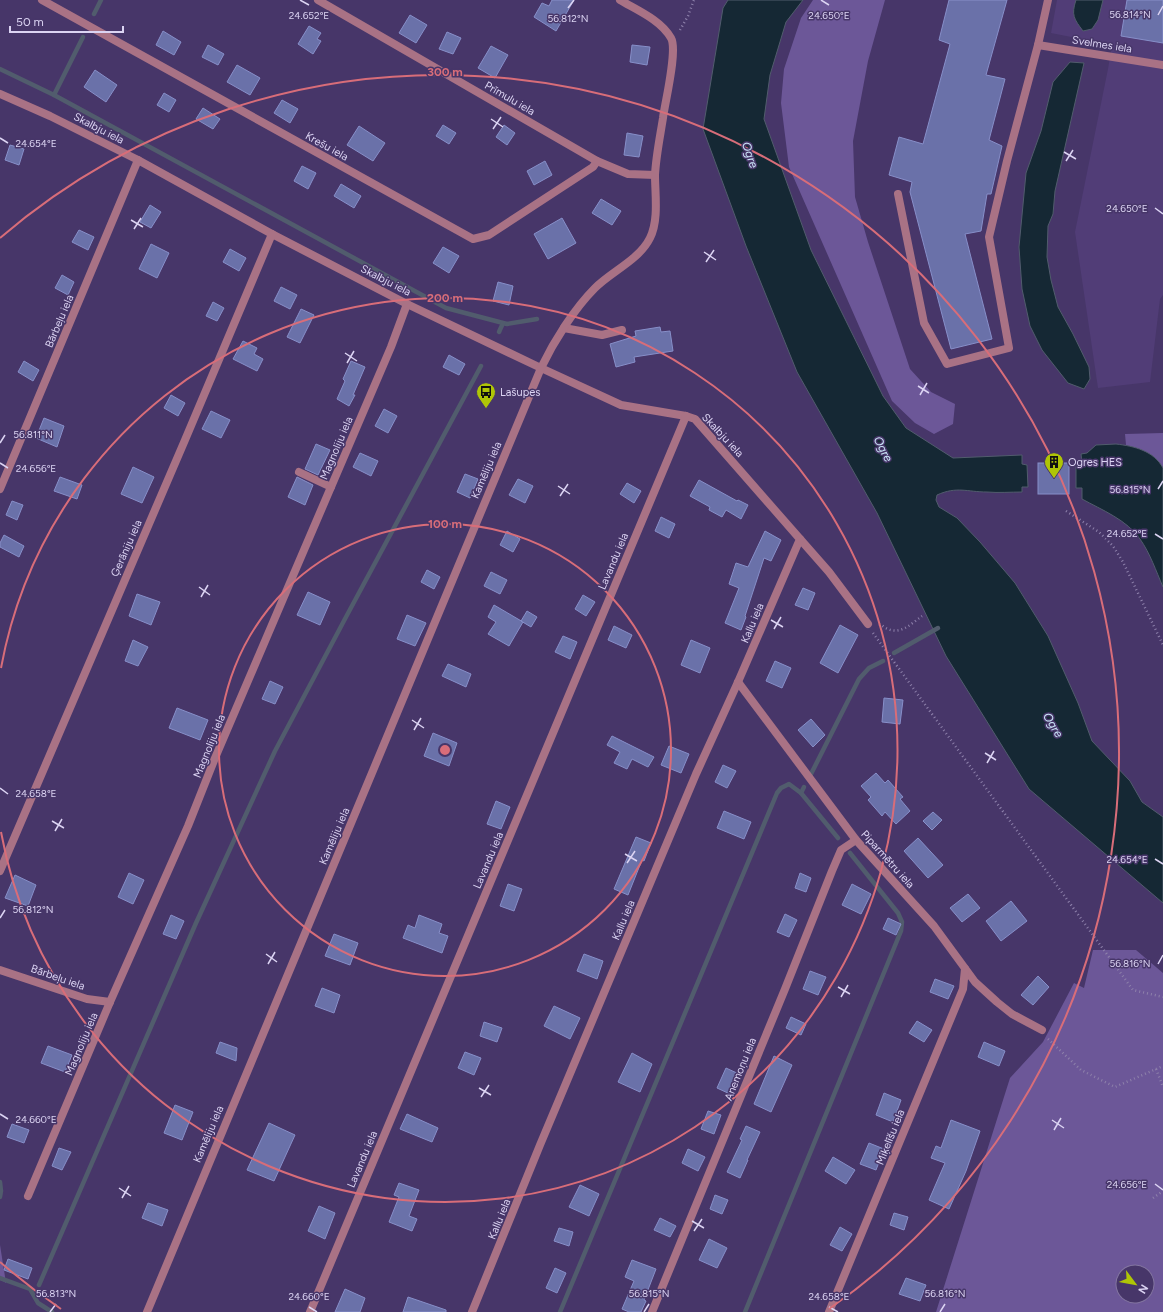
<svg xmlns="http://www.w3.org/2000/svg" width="1163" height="1312" viewBox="0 0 1163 1312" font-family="Figtree,sans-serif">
	<rect width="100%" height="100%" fill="#473669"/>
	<path fill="#513d77" d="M 1057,0 L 1163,0 L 1163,295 L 1160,299 L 1150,382 L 1098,388 L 1075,232 L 1108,69 L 1112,45 L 1051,33 Z"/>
	<g fill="#6c5798" fill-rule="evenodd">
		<path d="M 813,0 L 885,0 L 868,61 L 853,141 L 855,197 L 868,242 L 910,369 L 931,392 L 955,404 L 953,424 L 934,434 L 915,423 L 892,401 L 789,167 L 781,103 L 784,69 L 801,18 Z"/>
		<path d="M 1163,433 L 1163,468 C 1155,454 1141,450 1126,445 L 1125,434 Z"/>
		<path d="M 1093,950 L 1136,950 L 1163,973 L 1163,1312 L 936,1312 L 1010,1078 L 1043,1042 L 1074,983 L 1084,988 ZM 1123,1272 L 1147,1272 L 1147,1296 L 1123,1296 Z"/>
		<path d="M 0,1245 L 6,1283 L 0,1279 Z"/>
	</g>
	<g fill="#152834" stroke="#515c6d">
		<path d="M 728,0 L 803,0 L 786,22 L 770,75 L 764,119 L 811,250 L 883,396 L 906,428 L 953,458 L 1022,455 L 1022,464 L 1027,465 L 1028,487 L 1022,487 L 1022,492 C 1011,492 999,493 987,492 C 967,492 957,486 937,495 L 936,500 L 939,507 L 957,518 L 980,542 L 1015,583 L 1048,636 L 1078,703 L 1092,741 L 1130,781 L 1142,802 L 1163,817 L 1163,903 L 1029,789 L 946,656 L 877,513 L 797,372 L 746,246 L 703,129 L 723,8 Z"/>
		<path d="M 1076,0 L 1103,0 L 1098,20 L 1092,29 L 1083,31 C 1074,19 1071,15 1076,0 Z"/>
		<path d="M 1070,62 L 1084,63 L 1055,191 L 1053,214 L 1048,226 L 1047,257 L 1051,280 L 1058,307 L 1073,334 L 1089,367 L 1090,379 L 1084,389 L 1068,383 L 1042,350 L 1030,326 L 1022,289 L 1019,247 L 1026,173 L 1041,131 L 1053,82 Z"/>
		<path d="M 1116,444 C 1134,446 1154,451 1163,468 L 1163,587 C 1156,571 1150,553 1140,539 C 1127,520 1102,510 1082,499 L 1082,488 L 1076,488 L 1076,464 L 1082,463 L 1081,454 L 1087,453 L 1096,445 Z"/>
	</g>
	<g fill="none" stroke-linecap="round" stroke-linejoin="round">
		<g stroke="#515c6d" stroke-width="4.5">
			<path d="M 94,14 L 101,0"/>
			<path d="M 0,69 L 54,95 L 446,308 L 507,324 L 537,319"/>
			<path d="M 54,95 L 83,37"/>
			<path d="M 499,332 L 503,323"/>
			<path d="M 894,653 L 938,628"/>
			<path d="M 811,774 L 859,679 L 869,668 L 883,661"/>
			<path d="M 801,793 L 804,787"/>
			<path d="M 0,1182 L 1,1191 L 0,1197"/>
			<path d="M 0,1278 L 30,1289 L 38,1303 L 52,1312"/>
			<path d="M 39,1285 L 196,923 L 275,751 L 346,617 L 481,366"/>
			<path d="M 560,1312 L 777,793 L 781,788 L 789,784 L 801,793 L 838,838"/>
			<path d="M 745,1312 L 901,931 L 902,922 L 898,913 L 850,853"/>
		</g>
	</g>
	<g fill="#6a71a9" stroke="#878fc9">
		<path d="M 552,0 L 574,0 L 556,31 L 534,17 L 542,3 L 549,6 Z"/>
		<path d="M 949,0 L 1007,0 L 986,75 L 1005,79 L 989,140 L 1002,146 L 991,194 L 987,194 L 981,231 L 965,234 L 992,339 L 951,349 L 910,192 L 912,182 L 889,175 L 899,137 L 923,144 L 950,44 L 939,40 Z"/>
		<path d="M 1127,0 L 1163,0 L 1163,43 L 1121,36 Z"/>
		<path d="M 410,15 L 427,25 L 416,43 L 399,33 Z"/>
		<path d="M 309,26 L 321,33 L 317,39 L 321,41 L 313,54 L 298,44 Z"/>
		<path d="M 163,31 L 181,42 L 174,55 L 156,45 Z"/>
		<path d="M 447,32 L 461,38 L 453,54 L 439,49 Z"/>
		<path d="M 208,45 L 224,54 L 218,65 L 202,57 Z"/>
		<path d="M 632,45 L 650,47 L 647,65 L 630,62 Z"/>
		<path d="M 491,46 L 508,55 L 495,78 L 478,68 Z"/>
		<path d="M 237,65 L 260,78 L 250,95 L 227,82 Z"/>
		<path d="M 95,70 L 117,85 L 106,102 L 84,87 Z"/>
		<path d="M 164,93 L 176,100 L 169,112 L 157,105 Z"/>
		<path d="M 282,100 L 298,109 L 290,123 L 274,113 Z"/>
		<path d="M 203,108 L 220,119 L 213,129 L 196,119 Z"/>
		<path d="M 443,125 L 456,133 L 449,144 L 436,136 Z"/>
		<path d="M 504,125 L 515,133 L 507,145 L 496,137 Z"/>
		<path d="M 359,126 L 385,143 L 373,161 L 347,145 Z"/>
		<path d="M 627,133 L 643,136 L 639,157 L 624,155 Z"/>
		<path d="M 10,145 L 24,149 L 19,165 L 5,160 Z"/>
		<path d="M 545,161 L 552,175 L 534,185 L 527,171 Z"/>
		<path d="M 302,166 L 316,173 L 308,189 L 294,181 Z"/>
		<path d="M 341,184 L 361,196 L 354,208 L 334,196 Z"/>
		<path d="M 601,199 L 621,211 L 612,225 L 592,213 Z"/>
		<path d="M 150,205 L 161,212 L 151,228 L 140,222 Z"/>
		<path d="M 562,218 L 576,243 L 548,259 L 534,234 Z"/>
		<path d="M 79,230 L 94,237 L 88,250 L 72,242 Z"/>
		<path d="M 151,244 L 169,253 L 157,278 L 139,269 Z"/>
		<path d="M 443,247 L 459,256 L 449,273 L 433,263 Z"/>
		<path d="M 230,249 L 246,258 L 239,271 L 223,262 Z"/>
		<path d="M 62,275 L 74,282 L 68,295 L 55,288 Z"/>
		<path d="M 498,282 L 513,286 L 509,305 L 493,301 Z"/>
		<path d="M 281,287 L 297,295 L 290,309 L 274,301 Z"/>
		<path d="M 213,302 L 224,308 L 217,321 L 206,316 Z"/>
		<path d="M 301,309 L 314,315 L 300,343 L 287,337 Z"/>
		<path d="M 660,327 L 661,332 L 670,331 L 673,351 L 634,357 L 635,362 L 616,367 L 610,344 L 636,336 L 635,331 Z"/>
		<path d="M 243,341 L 257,348 L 254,354 L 263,359 L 257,371 L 233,359 Z"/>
		<path d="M 449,355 L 465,364 L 459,375 L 443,367 Z"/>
		<path d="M 24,361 L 39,370 L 33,381 L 18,372 Z"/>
		<path d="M 351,361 L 365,367 L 353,395 L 355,395 L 349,406 L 337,399 L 345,381 L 343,379 Z"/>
		<path d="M 171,395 L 185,403 L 178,416 L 164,408 Z"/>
		<path d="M 384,409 L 397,416 L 388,433 L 375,426 Z"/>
		<path d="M 211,411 L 230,420 L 221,438 L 202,429 Z"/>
		<path d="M 44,418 L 64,426 L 57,447 L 36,438 Z"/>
		<path d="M 316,444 L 330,450 L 318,475 L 305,469 Z"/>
		<path d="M 360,453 L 378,461 L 371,476 L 353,467 Z"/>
		<rect x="1038" y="463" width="31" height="31"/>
		<path d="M 133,467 L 154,477 L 142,503 L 121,494 Z"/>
		<path d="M 465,474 L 478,479 L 470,498 L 457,492 Z"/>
		<path d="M 60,477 L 82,485 L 77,499 L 54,491 Z"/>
		<path d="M 297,477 L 313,485 L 305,505 L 288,497 Z"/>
		<path d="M 518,479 L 533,486 L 525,503 L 509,495 Z"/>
		<path d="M 699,480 L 737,501 L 738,500 L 748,505 L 741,519 L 726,510 L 722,517 L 709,510 L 710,507 L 690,496 Z"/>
		<path d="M 627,483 L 641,491 L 634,503 L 620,494 Z"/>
		<path d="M 12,501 L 23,505 L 17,520 L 6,515 Z"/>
		<path d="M 661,517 L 675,524 L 669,538 L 655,531 Z"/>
		<path d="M 507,531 L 520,539 L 513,552 L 500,545 Z"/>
		<path d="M 765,531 L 781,540 L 771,561 L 764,558 L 745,616 L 746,617 L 741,630 L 725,623 L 739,588 L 729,584 L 736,563 L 748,567 Z"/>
		<path d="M 4,535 L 24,546 L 19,557 L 0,547 L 0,543 Z"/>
		<path d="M 427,570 L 440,577 L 434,589 L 421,582 Z"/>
		<path d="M 491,572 L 507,580 L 500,594 L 484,586 Z"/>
		<path d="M 803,588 L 815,593 L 808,610 L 795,605 Z"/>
		<path d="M 308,592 L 330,602 L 320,625 L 297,615 Z"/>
		<path d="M 137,594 L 160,602 L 151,625 L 129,616 Z"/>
		<path d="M 583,595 L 595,602 L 586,616 L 575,609 Z"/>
		<path d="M 494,605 L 523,622 L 509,646 L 488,634 L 496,622 L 488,617 Z"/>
		<path d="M 527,611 L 537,617 L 531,627 L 521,621 Z"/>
		<path d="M 407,615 L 426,623 L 415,646 L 397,639 Z"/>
		<path d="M 840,625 L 858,635 L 838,673 L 820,663 Z"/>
		<path d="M 614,626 L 632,635 L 626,648 L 608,640 Z"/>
		<path d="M 563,636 L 577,642 L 570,659 L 555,652 Z"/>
		<path d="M 133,640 L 148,647 L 138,666 L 125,661 Z"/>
		<path d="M 691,640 L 710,648 L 700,673 L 681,665 Z"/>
		<path d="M 775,661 L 791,668 L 782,688 L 766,681 Z"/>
		<path d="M 448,664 L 471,674 L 466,687 L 442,676 Z"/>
		<path d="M 270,681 L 283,687 L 275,704 L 262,699 Z"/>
		<path d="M 884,698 L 903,700 L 900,724 L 882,722 Z"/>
		<path d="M 177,708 L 208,720 L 200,740 L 169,728 Z"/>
		<path d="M 811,719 L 825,735 L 813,747 L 798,730 Z"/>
		<path d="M 433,733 L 457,743 L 449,766 L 424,756 Z"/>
		<path d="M 612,736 L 654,757 L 648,767 L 632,759 L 627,769 L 614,763 L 620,752 L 607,745 Z"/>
		<path d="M 669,746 L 689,754 L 681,773 L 661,765 Z"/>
		<path d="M 723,765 L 736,771 L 727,788 L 715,782 Z"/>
		<path d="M 876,773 L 885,783 L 888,780 L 903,797 L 900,799 L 910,811 L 896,824 L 885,812 L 882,816 L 868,800 L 871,797 L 861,786 Z"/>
		<path d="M 496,801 L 510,807 L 501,829 L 487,824 Z"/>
		<path d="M 724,811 L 751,822 L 744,839 L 717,828 Z"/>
		<path d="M 933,812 L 942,820 L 932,830 L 923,821 Z"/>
		<path d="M 636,837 L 651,843 L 644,861 L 642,860 L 628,895 L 614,889 Z"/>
		<path d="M 918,838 L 943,865 L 928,878 L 904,851 Z"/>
		<path d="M 129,873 L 144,880 L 133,904 L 118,897 Z"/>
		<path d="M 800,873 L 811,878 L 806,892 L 795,888 Z"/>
		<path d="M 15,875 L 36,885 L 28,906 L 5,898 Z"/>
		<path d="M 508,884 L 522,889 L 514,911 L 500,906 Z"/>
		<path d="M 852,884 L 871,894 L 861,914 L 842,905 Z"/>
		<path d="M 968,894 L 980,908 L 962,922 L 950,908 Z"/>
		<path d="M 1011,901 L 1027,921 L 1001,941 L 986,921 Z"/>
		<path d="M 785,914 L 797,920 L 789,937 L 777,932 Z"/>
		<path d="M 171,915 L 184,921 L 176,939 L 163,934 Z"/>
		<path d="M 419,915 L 442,924 L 439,933 L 448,936 L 442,953 L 403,938 L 408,925 L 415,928 Z"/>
		<path d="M 888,918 L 901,924 L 896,935 L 883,929 Z"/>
		<path d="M 334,934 L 358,943 L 350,965 L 325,956 Z"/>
		<path d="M 584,954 L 603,961 L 597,979 L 577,971 Z"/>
		<path d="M 810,971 L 826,977 L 818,995 L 803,989 Z"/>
		<path d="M 1038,976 L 1049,987 L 1033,1005 L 1021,995 Z"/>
		<path d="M 935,979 L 954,986 L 948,999 L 930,992 Z"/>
		<path d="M 322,988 L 340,995 L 334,1013 L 315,1006 Z"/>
		<path d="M 554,1006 L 580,1018 L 570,1039 L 544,1026 Z"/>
		<path d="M 791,1017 L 806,1024 L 801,1035 L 786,1028 Z"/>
		<path d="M 917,1021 L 932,1030 L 924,1042 L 909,1033 Z"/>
		<path d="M 484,1022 L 502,1028 L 497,1042 L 480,1036 Z"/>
		<path d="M 220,1042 L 237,1048 L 236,1061 L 216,1053 Z"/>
		<path d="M 984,1042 L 1005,1051 L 999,1066 L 978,1057 Z"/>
		<path d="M 48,1046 L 72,1055 L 65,1072 L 41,1063 Z"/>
		<path d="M 465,1052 L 481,1058 L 474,1075 L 458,1068 Z"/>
		<path d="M 632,1053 L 652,1064 L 640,1092 L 618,1082 Z"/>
		<path d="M 774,1056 L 792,1065 L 771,1112 L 754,1104 Z"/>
		<path d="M 726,1068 L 739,1074 L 730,1094 L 717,1088 Z"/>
		<path d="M 884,1093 L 901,1100 L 893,1122 L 876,1115 Z"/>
		<path d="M 175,1105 L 193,1112 L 182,1140 L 164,1133 Z"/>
		<path d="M 708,1111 L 721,1115 L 714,1134 L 701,1129 Z"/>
		<path d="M 407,1114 L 438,1128 L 432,1142 L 400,1129 Z"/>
		<path d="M 951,1120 L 980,1131 L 966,1171 L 949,1209 L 929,1200 L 945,1163 L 931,1158 L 936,1146 L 941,1148 Z"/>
		<path d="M 269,1123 L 295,1135 L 274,1181 L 247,1170 Z"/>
		<path d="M 12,1124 L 29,1130 L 24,1143 L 7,1137 Z"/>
		<path d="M 746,1126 L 760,1132 L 747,1160 L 748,1160 L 740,1178 L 727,1172 L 742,1140 L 740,1139 Z"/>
		<path d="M 869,1143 L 884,1149 L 876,1170 L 860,1164 Z"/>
		<path d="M 59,1148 L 71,1152 L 62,1170 L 52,1166 Z"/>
		<path d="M 688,1149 L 705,1157 L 698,1171 L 682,1163 Z"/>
		<path d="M 833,1157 L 855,1170 L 846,1184 L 825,1171 Z"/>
		<path d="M 399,1183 L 419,1190 L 409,1216 L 417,1219 L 412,1231 L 389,1222 L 399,1197 L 394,1195 Z"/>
		<path d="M 580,1185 L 599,1194 L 589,1216 L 569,1207 Z"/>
		<path d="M 715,1195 L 728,1200 L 722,1214 L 710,1209 Z"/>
		<path d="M 148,1203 L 168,1210 L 162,1226 L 142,1218 Z"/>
		<path d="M 319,1206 L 335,1213 L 325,1239 L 308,1231 Z"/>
		<path d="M 894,1213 L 908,1217 L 904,1230 L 890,1225 Z"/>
		<path d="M 660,1218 L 676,1226 L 670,1237 L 654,1230 Z"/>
		<path d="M 840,1227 L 852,1234 L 842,1251 L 830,1245 Z"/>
		<path d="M 559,1228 L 573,1232 L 569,1246 L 554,1241 Z"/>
		<path d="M 709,1239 L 727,1248 L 717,1268 L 699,1260 Z"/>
		<path d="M 8,1259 L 32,1268 L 28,1279 L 4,1270 Z"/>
		<path d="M 632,1260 L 656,1269 L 644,1300 L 646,1301 L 641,1312 L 629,1312 L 622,1309 L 634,1281 L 625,1277 Z"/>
		<path d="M 555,1268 L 566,1273 L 557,1293 L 546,1288 Z"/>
		<path d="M 906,1278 L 926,1285 L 920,1301 L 899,1294 Z"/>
		<path d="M 345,1289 L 365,1298 L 360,1312 L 335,1312 Z"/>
		<path d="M 408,1297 L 446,1310 L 446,1312 L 403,1312 Z"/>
	</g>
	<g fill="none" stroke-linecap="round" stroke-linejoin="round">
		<g stroke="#8e81ab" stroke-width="2.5" stroke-dasharray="1 3" stroke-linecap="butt">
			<path d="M 680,30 L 688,16 L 694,0"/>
			<path d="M 1066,511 L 1099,532 L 1113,546 L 1123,562 L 1163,645"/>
			<path d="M 879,624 C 882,625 885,628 888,629 C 901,635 912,623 922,616"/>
			<path d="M 873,633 L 1133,990 L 1163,997"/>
			<path d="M 1048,1039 L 1081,1070 L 1115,1087 L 1163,1066"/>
			<path d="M 1156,1069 L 1163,1087"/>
			<path d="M 1153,1198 L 1163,1191"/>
		</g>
		<g stroke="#a97285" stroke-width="8">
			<path d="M 898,194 L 924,323 L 947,364 L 1009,348 L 989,237 L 1007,161 L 1038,45 L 1048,0"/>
			<path d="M 564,328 L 602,335 L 622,330"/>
			<path d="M 299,472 L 331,487"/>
			<path d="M 800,539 L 829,572 L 868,624"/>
		</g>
		<g stroke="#a97285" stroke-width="8">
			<path d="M 42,0 L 473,239 L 489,235 L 593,167 L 597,161"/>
			<path d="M 318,0 L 597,161 L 628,174 L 655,175"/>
			<path d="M 1038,45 L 1163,65"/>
			<path d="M 0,94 L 50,116 L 138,160 L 272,234 L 407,304 L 541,368 L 621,405 L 686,416 L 695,419 L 800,539 L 738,682 L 696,774 L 540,1145 L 472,1312"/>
			<path d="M 0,489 L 138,160"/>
			<path d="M 738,682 L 856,840 L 934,926 L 975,982 L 997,1002 L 1012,1014 L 1042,1030"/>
			<path d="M 0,871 L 185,440 L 272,234"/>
			<path d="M 0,970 L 87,999 L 110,1002"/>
			<path d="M 28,1196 L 110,1002 L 188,826 L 215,758 L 283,599 L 391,347 L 407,304"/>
			<path d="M 147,1312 L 541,368 C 554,341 574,309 595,288 C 612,271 639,260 650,238 C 659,220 655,194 655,175 C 656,156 660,137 663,118 C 665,102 678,50 671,38 C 661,20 637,10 620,0"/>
			<path d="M 310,1312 L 686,416"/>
			<path d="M 652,1312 L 785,989 L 832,871 L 841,850 L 856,840"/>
			<path d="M 829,1312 L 963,989 L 965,969"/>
		</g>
	</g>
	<path fill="none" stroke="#dcd4f3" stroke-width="1.5" d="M 300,0 L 309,5M 821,0 L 829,5M 568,8 L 574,0M 1158,15 L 1163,6M 491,119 L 503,127M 493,129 L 501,117M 0,138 L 8,143M 1064,152 L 1076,159M 1066,161 L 1073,150M 1155,208 L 1163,214M 131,220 L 143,227M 134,229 L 141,218M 704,252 L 716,260M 706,262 L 714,250M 345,353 L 357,361M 347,363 L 354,351M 918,386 L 929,393M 920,395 L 927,383M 0,443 L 5,435M 0,463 L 8,468M 558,486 L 570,494M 1158,489 L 1163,481M 560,496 L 568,484M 1155,534 L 1163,539M 199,587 L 210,595M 201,597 L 208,585M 771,620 L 783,627M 774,629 L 781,617M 412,720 L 424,728M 414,730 L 421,718M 985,753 L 996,760M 987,763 L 994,751M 0,788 L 8,794M 52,821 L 64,828M 55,831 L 62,819M 625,854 L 637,861M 1155,859 L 1163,864M 627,863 L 635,851M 0,918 L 5,910M 266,954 L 277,962M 268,964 L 275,952M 1158,964 L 1163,955M 838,987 L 850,994M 841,997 L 848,985M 479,1088 L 491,1095M 481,1097 L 489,1085M 0,1114 L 8,1119M 1052,1120 L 1064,1128M 1054,1130 L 1061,1118M 1155,1184 L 1163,1190M 119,1188 L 131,1196M 122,1198 L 129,1186M 692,1221 L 704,1228M 694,1231 L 702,1219M 309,1307 L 317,1312M 829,1307 L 838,1312M 50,1312 L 56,1304M 644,1312 L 649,1304M 940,1312 L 945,1304"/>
	<g fill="none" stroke="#d86d79" stroke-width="2">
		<circle cx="445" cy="750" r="226"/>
		<path d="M1 668A452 452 0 1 1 1 832"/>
		<path d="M61 1309A678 678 0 0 1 0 1262M0 238A678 678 0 1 1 829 1309"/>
	</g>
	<defs>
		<g id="bus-pin" transform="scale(1)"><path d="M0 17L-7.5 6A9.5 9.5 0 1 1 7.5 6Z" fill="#afc506" stroke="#473669"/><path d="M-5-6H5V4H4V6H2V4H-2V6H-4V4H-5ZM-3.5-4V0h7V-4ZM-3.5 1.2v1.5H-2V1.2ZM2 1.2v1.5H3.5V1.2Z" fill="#111"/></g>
		<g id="building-pin" transform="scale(1)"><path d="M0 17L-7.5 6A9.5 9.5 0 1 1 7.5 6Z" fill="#afc506" stroke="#473669"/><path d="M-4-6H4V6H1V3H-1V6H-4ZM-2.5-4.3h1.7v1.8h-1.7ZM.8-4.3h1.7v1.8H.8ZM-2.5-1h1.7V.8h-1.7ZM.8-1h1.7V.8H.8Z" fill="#111"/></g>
	</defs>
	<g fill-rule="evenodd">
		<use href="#bus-pin" x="486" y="392"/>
		<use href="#building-pin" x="1054" y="462"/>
	</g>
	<g text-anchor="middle" stroke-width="3" stroke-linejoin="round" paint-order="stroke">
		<g font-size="11" fill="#dcd4f3" stroke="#473669">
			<text transform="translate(1102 44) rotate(9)" y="4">Svelmes iela</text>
			<text transform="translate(510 98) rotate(30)" y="4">Prīmulu iela</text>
			<text transform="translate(99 128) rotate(27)" y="4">Skalbju iela</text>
			<text transform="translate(327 146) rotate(29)" y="4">Krešu iela</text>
			<text transform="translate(386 280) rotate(27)" y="4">Skalbju iela</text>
			<text transform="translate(59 321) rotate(-67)" y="4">Bārbeļu iela</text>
			<text transform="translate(723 435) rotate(47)" y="4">Skalbju iela</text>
			<text transform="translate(336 448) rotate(-67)" y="4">Magnoliju iela</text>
			<text transform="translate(486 470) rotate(-67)" y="4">Kamēliju iela</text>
			<text transform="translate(126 548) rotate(-66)" y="4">Ģerāniju iela</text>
			<text transform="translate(613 561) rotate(-67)" y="4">Lavandu iela</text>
			<text transform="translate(752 623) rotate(-67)" y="4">Kallu iela</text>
			<text transform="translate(209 746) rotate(-68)" y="4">Magnoliju iela</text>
			<text transform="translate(334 836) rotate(-67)" y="4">Kamēliju iela</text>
			<text transform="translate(888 859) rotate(48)" y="4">Piparmētru iela</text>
			<text transform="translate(488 860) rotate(-67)" y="4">Lavandu iela</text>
			<text transform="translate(623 920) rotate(-67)" y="4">Kallu iela</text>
			<text transform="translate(58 977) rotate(19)" y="4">Bārbeļu iela</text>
			<text transform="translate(81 1044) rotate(-67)" y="4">Magnoliju iela</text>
			<text transform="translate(740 1069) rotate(-68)" y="4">Anemoņu iela</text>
			<text transform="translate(208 1134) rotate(-67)" y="4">Kamēliju iela</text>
			<text transform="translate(890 1137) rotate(-68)" y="4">Miķelīšu iela</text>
			<text transform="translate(362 1159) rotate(-67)" y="4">Lavandu iela</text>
			<text transform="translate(499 1219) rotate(-68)" y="4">Kallu iela</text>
		</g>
		<g font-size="11" fill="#dcd4f3" stroke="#473669" text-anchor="start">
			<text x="500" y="396">Lašupes</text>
			<text x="1068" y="466">Ogres HES</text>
		</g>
		<g font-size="12" font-style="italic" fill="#cae6f8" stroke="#473669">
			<text transform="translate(750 155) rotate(71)" y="4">Ogre</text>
			<text transform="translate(883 449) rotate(62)" y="4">Ogre</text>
			<text transform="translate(1053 725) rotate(58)" y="4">Ogre</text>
		</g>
	</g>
	<g font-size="10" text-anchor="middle" fill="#dcd4f3" stroke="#473669" stroke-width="3" stroke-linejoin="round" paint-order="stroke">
		<text x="1130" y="18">56.814°N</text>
		<text x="309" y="19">24.652°E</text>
		<text x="829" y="19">24.650°E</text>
		<text x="568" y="22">56.812°N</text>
		<text x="36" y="147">24.654°E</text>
		<text x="1127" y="212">24.650°E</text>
		<text x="33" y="438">56.811°N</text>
		<text x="36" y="472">24.656°E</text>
		<text x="1130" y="493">56.815°N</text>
		<text x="1127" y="537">24.652°E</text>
		<text x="36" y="797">24.658°E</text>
		<text x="1127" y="863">24.654°E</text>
		<text x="33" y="913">56.812°N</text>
		<text x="1130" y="967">56.816°N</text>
		<text x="36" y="1123">24.660°E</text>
		<text x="1127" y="1188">24.656°E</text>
		<text x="56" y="1297">56.813°N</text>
		<text x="649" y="1297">56.815°N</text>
		<text x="945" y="1297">56.816°N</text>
		<text x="309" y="1300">24.660°E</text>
		<text x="829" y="1300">24.658°E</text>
	</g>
	<circle cx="445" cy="750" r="6" fill="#d86d79" stroke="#473669" stroke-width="2"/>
	<g font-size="12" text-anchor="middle" font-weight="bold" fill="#d86d79" stroke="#473669" stroke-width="3" stroke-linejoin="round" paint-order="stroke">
		<text x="445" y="76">300 m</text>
		<text x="445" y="302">200 m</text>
		<text x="445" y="528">100 m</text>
	</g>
	<g transform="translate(1135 1284) rotate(122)"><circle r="19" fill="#473669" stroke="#8375a0"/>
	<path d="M0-3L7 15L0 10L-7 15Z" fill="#afc506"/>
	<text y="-6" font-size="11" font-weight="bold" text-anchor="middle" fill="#dcd4f3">N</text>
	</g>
	<path d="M10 26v6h113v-6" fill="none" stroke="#dcd4f3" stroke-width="2"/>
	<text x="16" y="26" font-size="12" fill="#dcd4f3" stroke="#473669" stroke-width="3" paint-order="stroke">50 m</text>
</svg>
